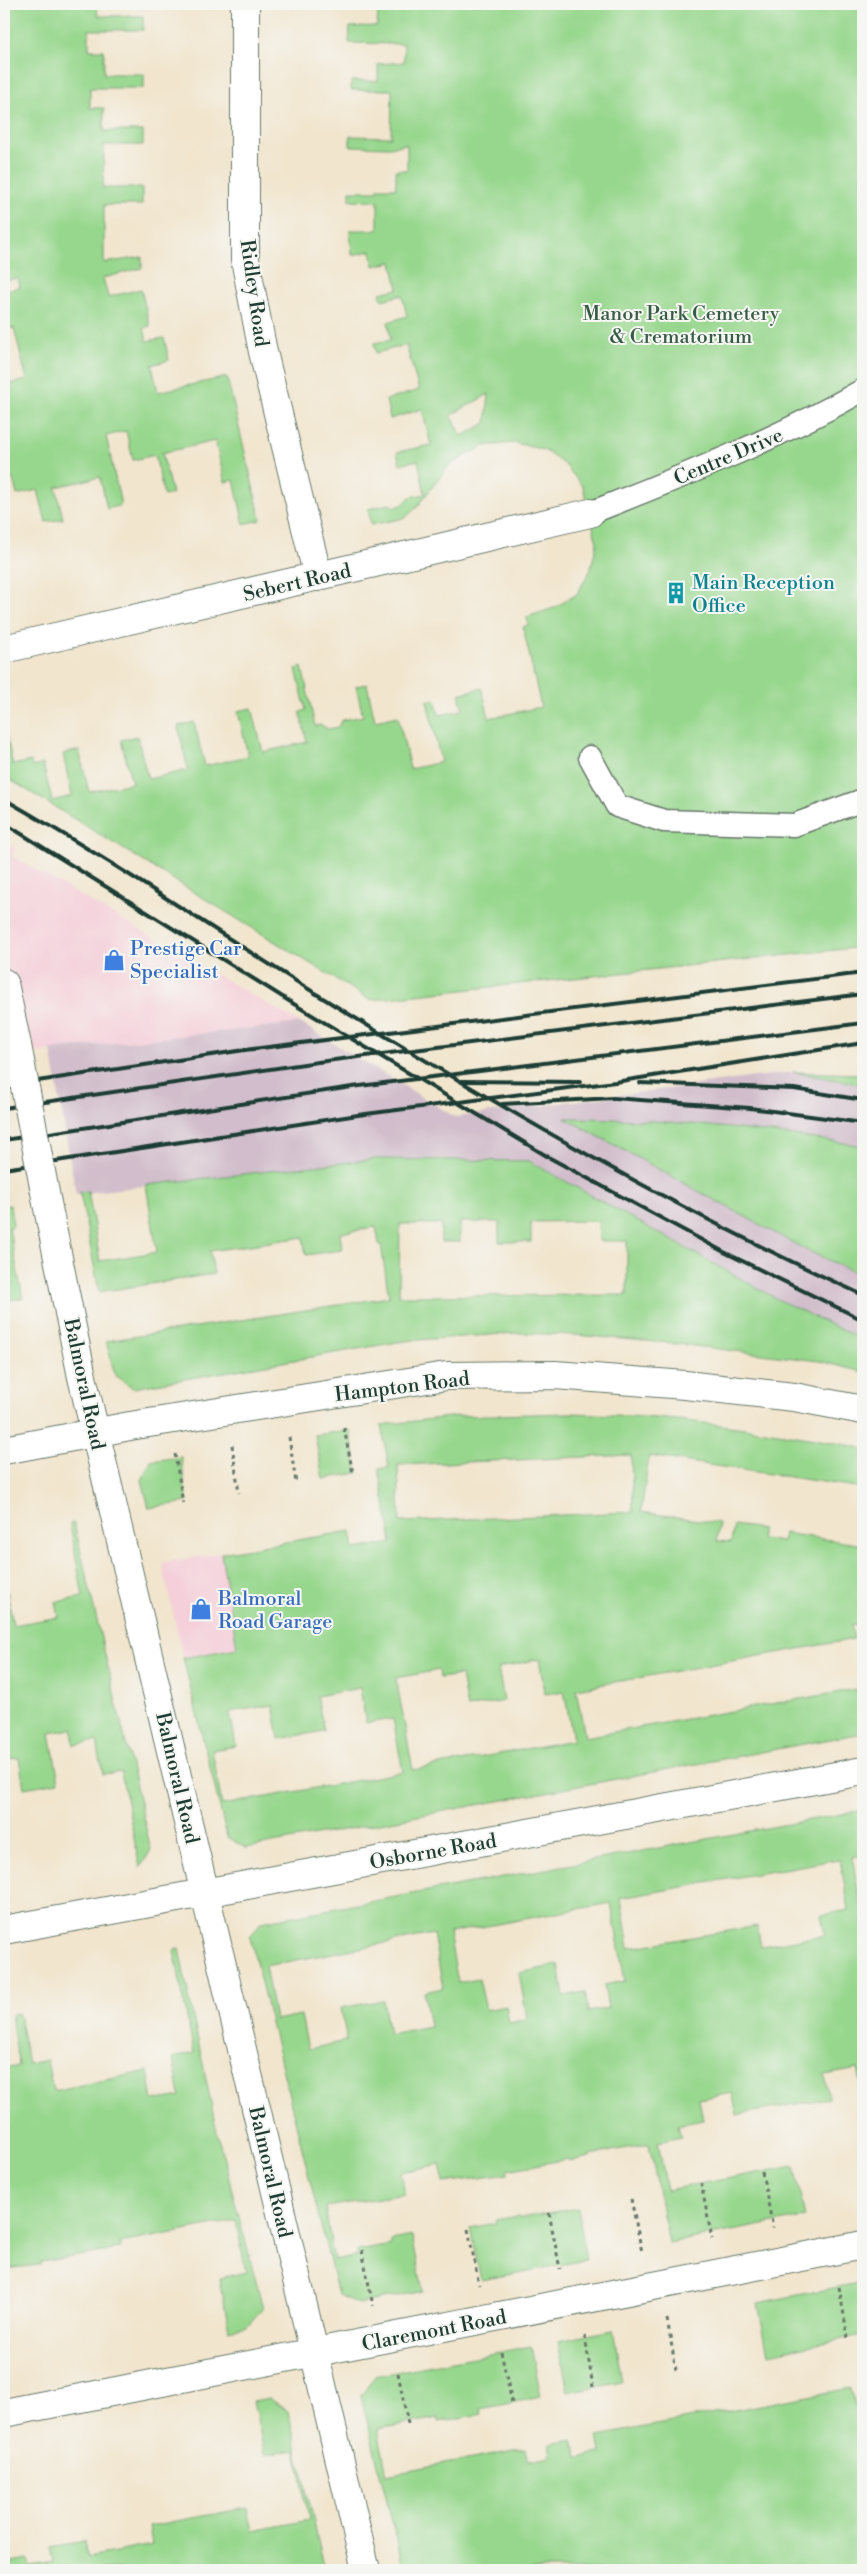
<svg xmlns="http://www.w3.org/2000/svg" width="867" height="2574" viewBox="0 0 867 2574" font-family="'Libre Bodoni',serif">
	<rect width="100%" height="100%" fill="#f6f6f2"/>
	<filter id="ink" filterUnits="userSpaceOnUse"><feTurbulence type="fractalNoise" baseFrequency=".02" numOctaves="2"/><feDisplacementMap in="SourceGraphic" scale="10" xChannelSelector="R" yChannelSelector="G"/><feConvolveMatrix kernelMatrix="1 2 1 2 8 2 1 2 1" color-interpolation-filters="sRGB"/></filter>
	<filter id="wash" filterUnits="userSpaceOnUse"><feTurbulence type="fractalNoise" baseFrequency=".0096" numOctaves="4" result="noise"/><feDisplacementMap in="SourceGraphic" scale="20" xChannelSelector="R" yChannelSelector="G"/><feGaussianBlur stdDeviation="1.12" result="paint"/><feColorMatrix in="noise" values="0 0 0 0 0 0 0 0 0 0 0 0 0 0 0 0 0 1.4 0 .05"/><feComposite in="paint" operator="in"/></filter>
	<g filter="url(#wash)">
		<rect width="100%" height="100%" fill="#f1e5cd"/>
		<g fill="#f5cfd9">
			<path d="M 4,843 L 15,849 L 12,856 L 300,1023 L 4,1056 Z"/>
			<path d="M 221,1553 L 237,1648 L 183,1658 L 162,1563 Z"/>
		</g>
		<path fill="#d1bdcb" d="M 300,1023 L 455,1117 L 793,1072 L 863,1074 L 863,1340 L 781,1301 L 529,1161 L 376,1159 L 76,1194 L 51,1050 Z"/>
		<g fill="#97d78d" stroke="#5b8a60" fill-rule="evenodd">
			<path d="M 4,4 L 97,4 L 98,16 L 143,16 L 143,30 L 89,30 L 89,50 L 104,50 L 104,74 L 144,74 L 144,88 L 90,88 L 90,108 L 104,108 L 104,131 L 143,131 L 143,145 L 104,145 L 103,188 L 142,188 L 142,205 L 104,205 L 104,263 L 142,257 L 142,268 L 103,278 L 108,297 L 141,289 L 150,326 L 144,328 L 147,341 L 164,338 L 169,360 L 152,365 L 158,392 L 227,377 L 261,520 L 244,524 L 234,480 L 225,482 L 215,441 L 162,453 L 172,494 L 164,496 L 155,455 L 133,460 L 126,431 L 106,436 L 121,505 L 107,509 L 100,477 L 56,487 L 63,519 L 46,522 L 38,490 L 17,495 L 13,479 L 4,481 L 4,385 L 27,380 L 14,328 L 4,330 L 4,291 L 20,287 L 18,278 L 4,281 Z"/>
			<path d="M 396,4 L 863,4 L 863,947 L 370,1000 L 4,776 L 4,726 L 13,765 L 31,761 L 32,767 L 43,764 L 52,801 L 72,796 L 63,754 L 79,750 L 89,792 L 132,783 L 121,740 L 137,736 L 148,779 L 188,770 L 178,726 L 194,722 L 205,766 L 248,756 L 238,711 L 252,708 L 263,752 L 307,742 L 300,712 L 306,710 L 296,669 L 302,667 L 315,726 L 321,725 L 328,729 L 338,727 L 342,720 L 363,716 L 356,686 L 367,684 L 375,721 L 398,716 L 410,769 L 441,762 L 427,701 L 435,699 L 439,715 L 463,710 L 459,694 L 482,688 L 489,718 L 541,707 L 523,627 L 528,625 L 527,617 L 554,608 L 577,594 L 590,571 L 597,543 L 583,487 L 566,466 L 544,450 L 515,443 L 484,446 L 449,465 L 418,506 L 405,518 L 371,525 L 368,509 L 389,504 L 394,507 L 402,505 L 410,497 L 425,494 L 418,460 L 400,464 L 397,452 L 431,445 L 422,409 L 390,419 L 386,400 L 419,390 L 406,345 L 376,353 L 374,343 L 391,340 L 388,322 L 407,316 L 402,295 L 382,300 L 380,293 L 398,289 L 392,262 L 374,266 L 371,251 L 352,255 L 350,230 L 378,230 L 378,201 L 350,200 L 350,191 L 378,191 L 378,188 L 396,188 L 396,170 L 407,170 L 407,144 L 390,147 L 350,146 L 350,136 L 391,137 L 392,90 L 351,90 L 351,81 L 378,81 L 378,64 L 404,62 L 404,44 L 349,43 L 350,27 L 377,26 L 378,8 L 396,9 ZM 489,394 L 486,423 L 462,436 L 451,415 Z"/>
			<path d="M 793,1072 L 863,1074 L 863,1085 Z"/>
			<path d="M 565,1118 C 665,1118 765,1131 863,1146 L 863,1276 L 806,1250 Z"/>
			<path d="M 376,1159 L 529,1161 L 781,1301 L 863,1340 L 863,1372 L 819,1361 L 669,1343 L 575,1335 L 517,1333 L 404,1341 L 133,1388 L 115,1375 L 106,1341 L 389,1297 L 381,1245 L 379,1244 L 376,1227 L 340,1233 L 342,1250 L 306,1255 L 303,1237 L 210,1251 L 214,1274 L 99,1292 L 80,1192 L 88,1191 L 100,1261 L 157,1252 L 146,1185 ZM 598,1221 L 599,1241 L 627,1241 L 627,1295 L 399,1296 L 400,1224 L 441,1224 L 441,1242 L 460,1242 L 460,1222 L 499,1222 L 499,1242 L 531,1242 L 531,1222 Z"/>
			<path d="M 10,1205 L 13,1225 L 9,1228 L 23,1298 L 4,1301 L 4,1206 Z"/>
			<path d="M 570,1413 C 670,1416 765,1429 863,1448 L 863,1488 L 649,1456 L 641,1512 L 719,1523 L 717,1541 L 731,1542 L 734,1525 L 762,1529 L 761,1539 L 782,1542 L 784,1533 L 863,1545 L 863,1623 L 851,1625 L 854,1639 L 576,1689 L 585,1737 L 862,1688 L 859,1671 L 863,1670 L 863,1733 L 246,1848 L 227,1837 L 183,1658 L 237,1648 L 221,1553 L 351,1531 L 354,1549 L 392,1543 L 379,1469 L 389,1467 L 381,1425 L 458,1416 ZM 631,1455 L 633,1512 L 400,1522 L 398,1465 ZM 539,1659 L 545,1694 L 564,1691 L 573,1740 L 413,1770 L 396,1678 L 439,1670 L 440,1678 L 461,1675 L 467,1708 L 504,1701 L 498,1668 ZM 360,1688 L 366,1723 L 393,1719 L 403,1772 L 222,1805 L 212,1750 L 236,1746 L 230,1712 L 273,1705 L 279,1739 L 324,1731 L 317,1696 Z"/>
			<path d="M 350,1430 L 358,1473 L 323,1479 L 315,1435 Z"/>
			<path d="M 181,1457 L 187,1502 L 149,1508 L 142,1480 L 151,1461 Z"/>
			<path d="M 74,1523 L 151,1850 L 140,1868 L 121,1772 L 103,1774 L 97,1741 L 74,1745 L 72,1729 L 50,1733 L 59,1782 L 24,1788 L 19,1758 L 4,1760 L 4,1592 L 7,1591 L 13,1625 L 59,1617 L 56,1602 L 83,1597 L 70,1524 Z"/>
			<path d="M 863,1810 L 863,1855 L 852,1857 L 861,1907 L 863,1907 L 863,2091 L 858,2069 L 825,2075 L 829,2098 L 737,2115 L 732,2093 L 699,2099 L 703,2120 L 678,2125 L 681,2137 L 658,2142 L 667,2190 L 794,2166 L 805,2217 L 669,2243 L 649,2144 L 590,2155 L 590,2157 L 569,2161 L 568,2159 L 507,2170 L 508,2174 L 444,2183 L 440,2164 L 401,2172 L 405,2194 L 325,2207 L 334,2261 L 358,2256 L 357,2251 L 391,2245 L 391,2240 L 412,2236 L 423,2291 L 358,2304 L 338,2295 L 250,1937 L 261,1922 ZM 840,1859 L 849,1910 L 821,1915 L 825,1935 L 761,1946 L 757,1926 L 629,1948 L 621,1898 ZM 611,1903 L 625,1981 L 604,1985 L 608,2008 L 588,2012 L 585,1992 L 564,1996 L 558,1965 L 519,1973 L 527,2019 L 509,2023 L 506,2006 L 486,2010 L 479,1979 L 458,1983 L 449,1933 ZM 433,1934 L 443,1988 L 424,1992 L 430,2026 L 389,2034 L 383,2000 L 341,2008 L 347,2041 L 308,2049 L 301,2015 L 275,2020 L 265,1966 Z"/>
			<path d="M 179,1949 L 218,2137 L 263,2308 L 247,2326 L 229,2330 L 220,2278 L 246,2272 L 236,2221 L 120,2243 L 121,2249 L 40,2262 L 40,2265 L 4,2269 L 4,2069 L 19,2066 L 11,2015 L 19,2014 L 28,2064 L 47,2060 L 53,2091 L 148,2071 L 153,2101 L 180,2096 L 173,2058 L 194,2053 L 174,1950 Z"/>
			<path d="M 578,2208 L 586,2260 L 481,2280 L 470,2228 L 496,2223 L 495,2220 L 519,2216 L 520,2218 Z"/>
			<path d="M 863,2282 L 863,2335 L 768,2354 L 758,2303 Z"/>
			<path d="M 613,2330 L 622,2381 L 568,2392 L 558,2341 Z"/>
			<path d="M 531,2346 L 541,2397 L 481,2409 L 482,2414 L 438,2422 L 438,2418 L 378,2429 L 387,2475 L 525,2449 L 528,2460 L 552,2456 L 550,2444 L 573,2440 L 577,2457 L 601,2453 L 598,2436 L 851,2388 L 855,2406 L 863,2405 L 863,2570 L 404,2570 L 361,2396 L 375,2376 Z"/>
			<path d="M 269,2398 L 288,2411 L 325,2570 L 4,2570 L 4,2555 L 6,2563 L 28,2559 L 30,2567 L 53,2563 L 50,2547 L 85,2541 L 88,2557 L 152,2545 L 149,2526 L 247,2508 L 252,2531 L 309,2520 L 296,2450 L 265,2455 L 253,2401 Z"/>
		</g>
	</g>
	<g filter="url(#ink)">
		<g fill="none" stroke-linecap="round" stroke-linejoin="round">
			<g stroke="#68786a" stroke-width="25">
				<g id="lane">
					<path d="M 590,513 C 683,476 776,440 863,390"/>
					<path d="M 590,757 L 617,806 L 664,821 L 794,825 L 863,800"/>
				</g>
			</g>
			<g stroke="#68786a" stroke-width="30">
				<g id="street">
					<path d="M 245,4 L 245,259 L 263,352 L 318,577"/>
					<path d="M 4,649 L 590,513"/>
					<path d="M 4,1450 L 130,1426 L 446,1376 L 555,1375 L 685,1385 L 794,1397 L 863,1410"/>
					<path d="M 4,1930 L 863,1771"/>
					<path d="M 4,2413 L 863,2245"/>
				</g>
			</g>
			<g stroke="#68786a" stroke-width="30">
				<g id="secondary">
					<path d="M 4,983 L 17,1045"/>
					<path d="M 47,1203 L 82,1377 L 366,2570"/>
				</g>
			</g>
			<g stroke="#68786a" stroke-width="3" stroke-dasharray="4 4" stroke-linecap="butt">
				<path d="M 344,1428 L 353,1474"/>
				<path d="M 289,1437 L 296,1483"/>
				<path d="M 232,1445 L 239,1493"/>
				<path d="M 175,1454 L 183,1503"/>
				<path d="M 762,2172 L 773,2228"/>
				<path d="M 701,2183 L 712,2239"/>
				<path d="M 631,2199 L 642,2252"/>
				<path d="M 549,2213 L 560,2269"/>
				<path d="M 468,2229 L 479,2285"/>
				<path d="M 362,2250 L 373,2306"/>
				<path d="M 839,2287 L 848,2338"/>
				<path d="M 667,2319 L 676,2370"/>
				<path d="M 585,2336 L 593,2387"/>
				<path d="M 501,2352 L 512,2403"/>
				<path d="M 398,2373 L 408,2424"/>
			</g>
			<use href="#lane" stroke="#fff" stroke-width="22"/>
			<use href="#street" stroke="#fff" stroke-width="28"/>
			<use href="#secondary" stroke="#fff" stroke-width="28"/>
			<g stroke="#1f3d34" stroke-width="4">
				<path d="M 4,799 C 116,863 224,937 334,1005 C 505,1110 680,1212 863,1295"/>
				<path d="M 4,823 L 297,1006 L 550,1158 L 724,1252 L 863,1320"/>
				<path d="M 462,1081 L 580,1082"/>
				<path d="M 640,1083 L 794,1089 L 863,1100"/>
				<path d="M 4,1086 L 245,1050 L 863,973"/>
				<path d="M 502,1104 L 613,1098 L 750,1108 L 863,1123"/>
				<path d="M 4,1108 L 318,1062 L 863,994"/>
				<path d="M 4,1140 L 352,1087 L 863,1023"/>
				<path d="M 4,1169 L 358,1115 L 615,1082 L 863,1043"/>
			</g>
			<g stroke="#68786a" stroke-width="30" stroke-linecap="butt">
				<path id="secondary-bridge" d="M 17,1045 L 47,1203"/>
			</g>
			<use href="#secondary-bridge" stroke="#fff" stroke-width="28"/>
		</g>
	</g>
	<defs>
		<g id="building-bare" transform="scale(1.725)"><path d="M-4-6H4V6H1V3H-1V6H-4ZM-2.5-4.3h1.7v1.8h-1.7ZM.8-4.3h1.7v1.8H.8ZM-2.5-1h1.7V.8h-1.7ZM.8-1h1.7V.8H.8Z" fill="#0f9aa8" stroke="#f6f6f2" stroke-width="2.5" paint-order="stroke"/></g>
		<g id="shop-bare" transform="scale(1.725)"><path d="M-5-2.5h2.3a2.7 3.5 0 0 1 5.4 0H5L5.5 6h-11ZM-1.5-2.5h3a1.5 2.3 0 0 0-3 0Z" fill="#3f7fe0" stroke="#f6f6f2" stroke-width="2.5" paint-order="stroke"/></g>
	</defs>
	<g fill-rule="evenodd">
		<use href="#building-bare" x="676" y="593"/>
		<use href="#shop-bare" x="114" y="960"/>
		<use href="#shop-bare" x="201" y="1609"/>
	</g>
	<g text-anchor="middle" stroke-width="4" stroke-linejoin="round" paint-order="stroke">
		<g font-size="20" fill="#1f3d34" stroke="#f6f6f2">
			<text transform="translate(255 293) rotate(82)" y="7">Ridley Road</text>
			<text transform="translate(728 456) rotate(-23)" y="7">Centre Drive</text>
			<text transform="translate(297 582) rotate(-13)" y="7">Sebert Road</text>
			<text transform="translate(85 1384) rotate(78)" y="7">Balmoral Road</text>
			<text transform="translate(402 1386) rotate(-7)" y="7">Hampton Road</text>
			<text transform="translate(178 1778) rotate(77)" y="7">Balmoral Road</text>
			<text transform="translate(433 1851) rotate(-10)" y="7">Osborne Road</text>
			<text transform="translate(271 2172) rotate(77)" y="7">Balmoral Road</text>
			<text transform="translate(434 2330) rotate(-11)" y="7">Claremont Road</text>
		</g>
		<g font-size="20" fill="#375c46" stroke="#f6f6f2">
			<text x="681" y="320">Manor Park Cemetery<tspan x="681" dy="23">&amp; Crematorium</tspan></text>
		</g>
		<g font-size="20" fill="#0d838f" stroke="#f6f6f2" text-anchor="start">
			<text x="692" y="589">Main Reception<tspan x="692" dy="23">Office</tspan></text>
		</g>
		<g font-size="20" fill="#366cbe" stroke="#f6f6f2" text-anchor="start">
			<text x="130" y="955">Prestige Car<tspan x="130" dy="23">Specialist</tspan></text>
			<text x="218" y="1605">Balmoral<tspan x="218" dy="23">Road Garage</tspan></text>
		</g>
	</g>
	<rect width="867" height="2574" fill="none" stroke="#f6f6f2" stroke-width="20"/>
</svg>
